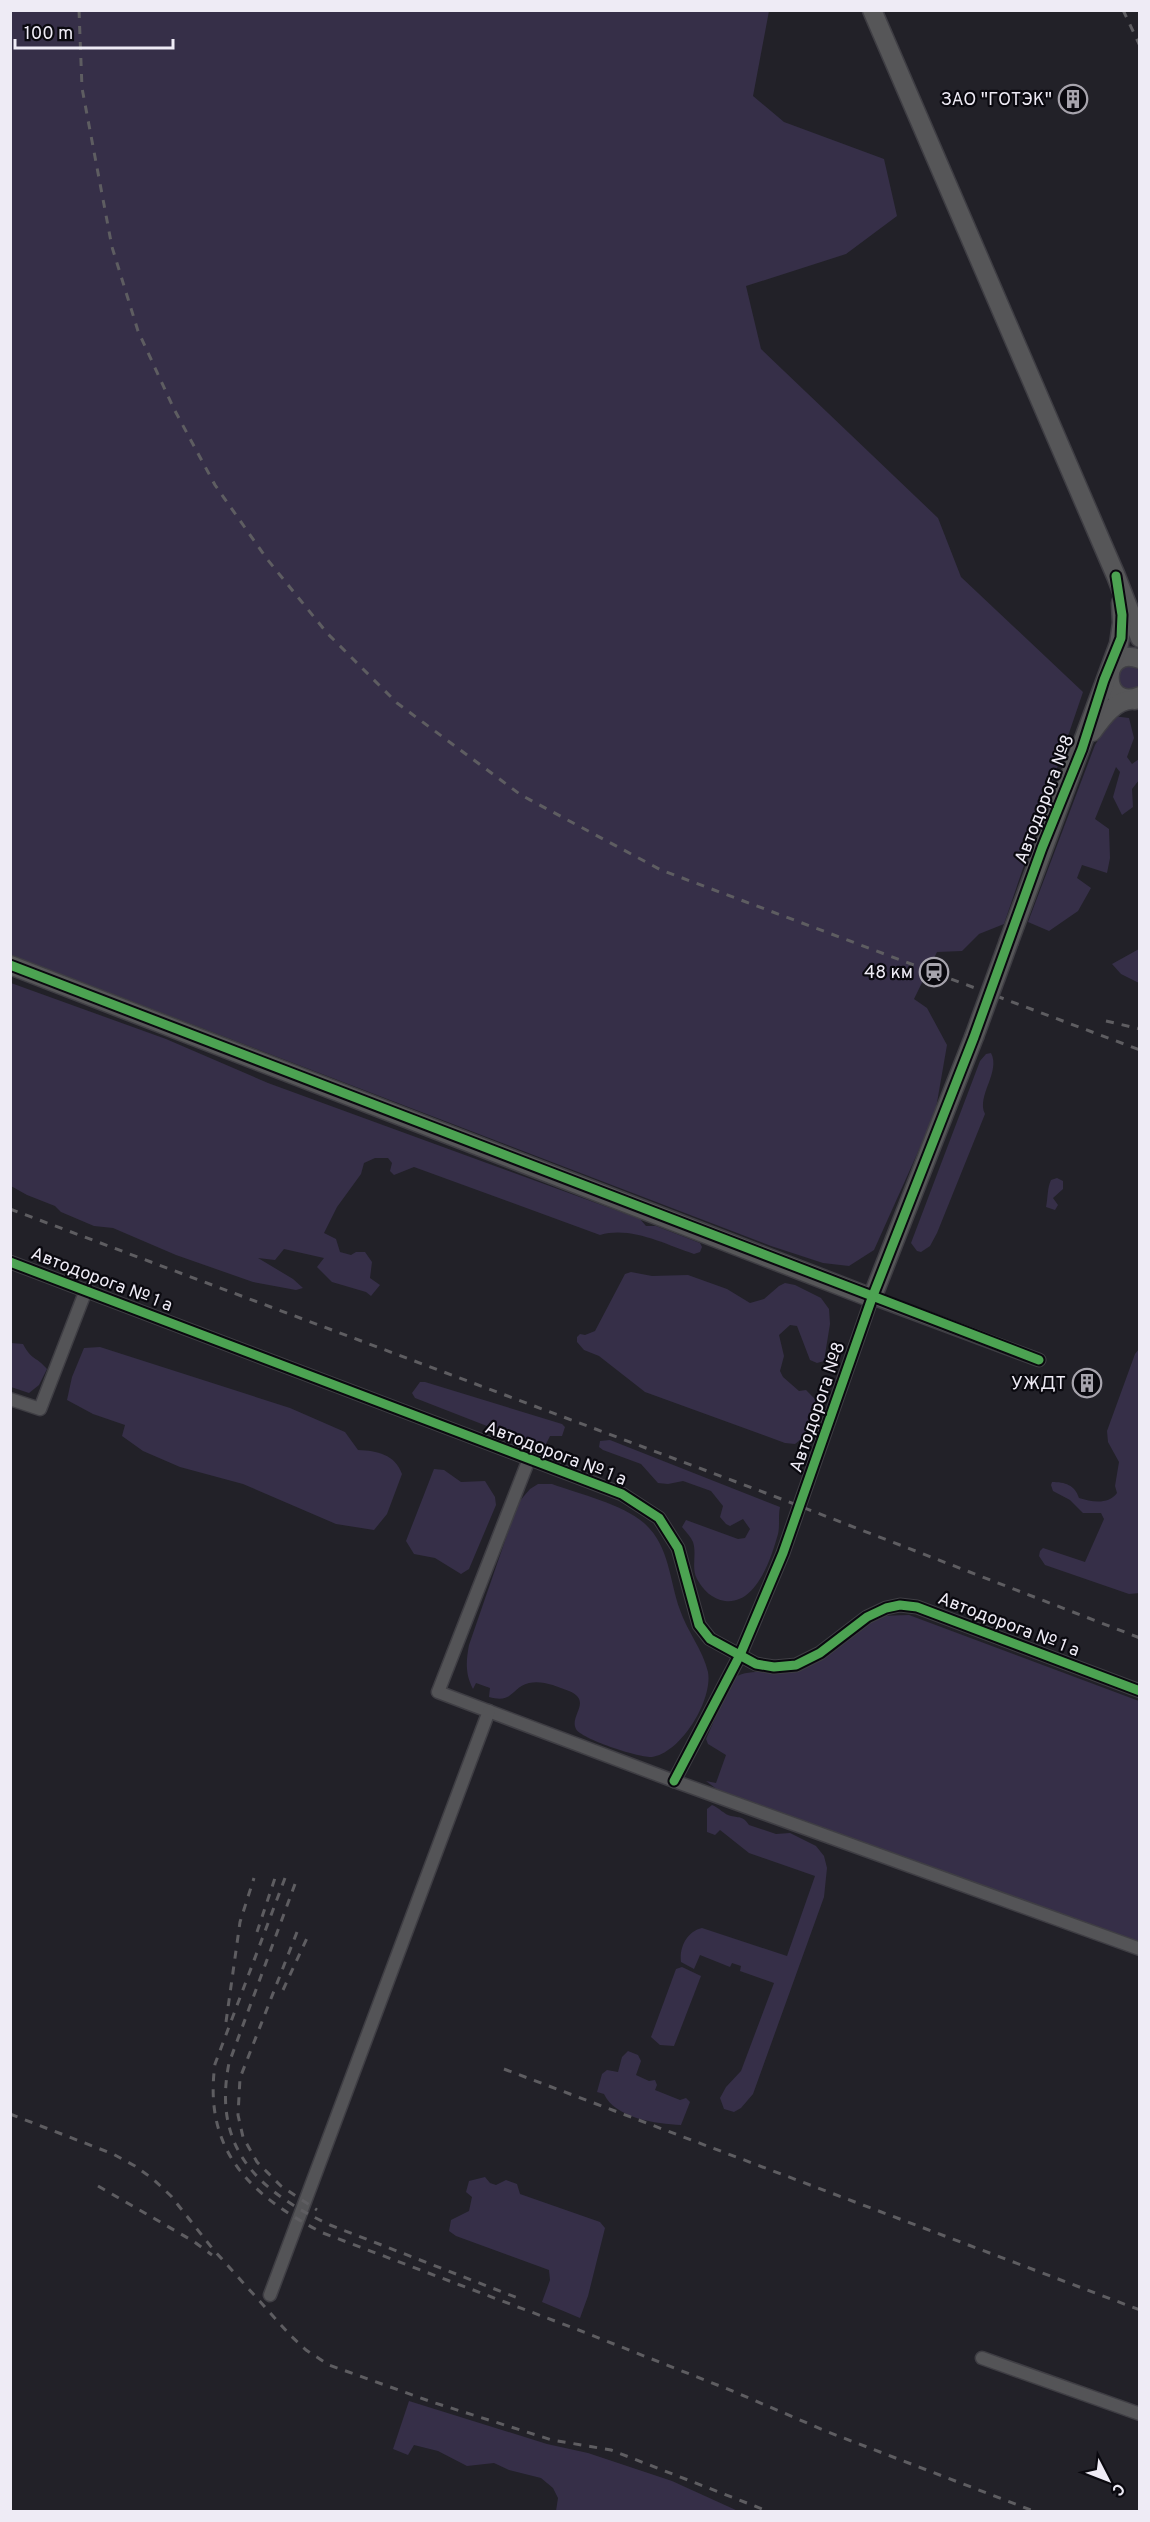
<svg xmlns="http://www.w3.org/2000/svg" width="1150" height="2522" viewBox="0 0 1150 2522" font-family="Overpass,sans-serif">
	<rect width="100%" height="100%" fill="#222128"/>
	<g fill="#362f48">
		<path d="M 10,11 L 769,11 L 753,96 L 784,122 L 884,159 L 897,216 L 846,254 L 746,286 L 761,349 L 938,518 L 961,577 L 1083,692 L 1004,924 L 979,934 L 962,951 L 937,952 L 914,999 L 927,1008 L 947,1045 L 935,1114 L 874,1250 L 849,1266 L 823,1263 L 771,1246 L 11,955 Z"/>
		<path d="M 1139,665 L 1139,687 L 1127,690 L 1119,685 L 1117,673 L 1121,666 Z"/>
		<path d="M 1113,716 L 1129,718 L 1134,738 L 1127,757 L 1132,764 L 1139,759 L 1139,780 L 1132,789 L 1133,807 L 1122,815 L 1113,797 L 1120,772 L 1116,767 L 1095,819 L 1109,829 L 1110,858 L 1107,873 L 1082,865 L 1077,878 L 1091,888 L 1078,911 L 1049,931 L 1028,922 L 1095,745 Z"/>
		<path d="M 1139,949 L 1140,949 L 1139,983 L 1121,974 L 1112,964 Z"/>
		<path d="M 11,983 L 166,1039 L 268,1083 L 640,1219 L 646,1226 L 656,1226 L 700,1243 L 702,1247 L 700,1252 L 694,1254 C 664,1244 631,1226 600,1235 L 414,1167 L 394,1175 L 390,1171 L 392,1163 L 388,1158 L 375,1158 L 364,1163 L 361,1174 L 337,1207 L 324,1233 L 336,1239 L 340,1252 L 351,1255 L 356,1252 L 365,1252 L 372,1262 L 370,1278 L 380,1285 L 371,1296 L 366,1292 L 332,1282 L 317,1267 L 324,1258 L 284,1249 L 275,1260 L 258,1258 L 293,1279 L 303,1288 L 296,1290 L 253,1282 L 176,1255 L 113,1228 L 94,1226 L 61,1212 L 55,1206 L 27,1195 L 11,1186 Z"/>
		<path d="M 991,1053 C 1001,1072 976,1096 985,1114 L 937,1233 L 930,1246 L 921,1252 L 917,1251 L 911,1243 L 980,1061 L 986,1054 Z"/>
		<path d="M 1057,1178 L 1063,1181 L 1063,1189 L 1053,1198 L 1058,1205 L 1055,1210 L 1046,1207 C 1048,1197 1047,1189 1051,1180 Z"/>
		<path d="M 631,1272 L 652,1276 L 688,1275 L 727,1289 L 750,1303 L 764,1299 L 779,1286 L 785,1283 L 795,1285 L 821,1298 L 829,1309 L 830,1324 L 824,1361 L 817,1363 L 810,1360 L 797,1326 L 790,1325 L 779,1335 L 784,1356 L 780,1371 L 783,1377 L 799,1391 L 806,1390 L 816,1400 C 812,1416 810,1434 795,1444 L 785,1443 L 645,1392 L 599,1356 L 584,1350 L 577,1342 L 577,1337 L 580,1334 L 585,1335 L 595,1331 L 625,1274 Z"/>
		<path d="M 11,1343 L 23,1344 C 32,1361 36,1356 47,1369 L 39,1385 L 29,1393 L 11,1387 Z"/>
		<path d="M 100,1347 L 290,1408 L 345,1432 L 358,1450 C 377,1451 395,1454 402,1474 L 387,1514 L 374,1530 L 336,1524 L 243,1484 L 180,1467 L 143,1451 L 122,1436 L 125,1425 L 93,1414 L 67,1400 L 72,1377 L 84,1348 Z"/>
		<path d="M 1139,1349 L 1140,1593 L 1129,1594 L 1045,1565 L 1039,1556 L 1040,1551 L 1043,1548 L 1085,1562 L 1104,1519 L 1101,1513 L 1083,1513 L 1070,1500 L 1053,1491 L 1051,1485 L 1052,1482 C 1065,1482 1075,1485 1079,1498 C 1092,1502 1108,1505 1117,1493 L 1115,1486 L 1119,1462 L 1108,1442 L 1107,1431 L 1135,1354 Z"/>
		<path d="M 420,1382 L 425,1382 L 562,1424 L 565,1427 L 562,1436 L 550,1436 L 545,1446 L 536,1445 L 415,1398 L 412,1393 Z"/>
		<path d="M 610,1440 L 780,1507 C 778,1516 780,1526 778,1534 C 771,1559 756,1605 725,1601 C 712,1599 703,1590 697,1579 C 691,1568 697,1554 693,1542 C 691,1537 686,1532 682,1527 L 686,1520 L 738,1539 L 745,1538 L 750,1529 L 743,1519 L 730,1526 L 726,1524 L 720,1517 L 723,1506 L 711,1491 L 683,1481 L 668,1484 L 658,1483 L 641,1464 L 603,1450 L 599,1447 L 600,1441 Z"/>
		<path d="M 434,1469 L 444,1470 L 461,1482 L 485,1481 L 495,1497 L 496,1505 L 469,1569 L 461,1574 L 435,1558 L 414,1554 L 406,1541 Z"/>
		<path d="M 538,1484 L 552,1484 C 580,1494 622,1504 644,1523 C 670,1546 669,1580 680,1610 C 687,1631 703,1650 708,1672 C 713,1700 681,1753 652,1757 C 640,1758 581,1739 576,1729 C 569,1716 593,1701 569,1691 C 556,1686 542,1680 529,1683 C 511,1687 514,1704 489,1697 L 490,1688 L 476,1683 L 473,1689 C 465,1674 466,1661 469,1645 L 518,1503 L 530,1489 Z"/>
		<path d="M 909,1615 L 1139,1701 L 1139,1942 L 808,1825 L 723,1794 L 706,1781 L 716,1783 L 726,1755 L 708,1744 L 706,1739 L 732,1679 C 748,1667 770,1675 789,1671 L 878,1616 Z"/>
		<path d="M 712,1805 C 718,1807 725,1815 731,1816 C 740,1818 743,1816 749,1825 L 776,1834 L 790,1833 L 816,1846 L 824,1856 L 827,1868 L 824,1897 L 753,2094 L 741,2108 L 734,2112 L 724,2109 L 720,2098 L 726,2087 L 741,2071 L 774,1983 L 740,1971 L 741,1966 L 732,1963 L 730,1967 L 700,1955 L 694,1969 L 681,1962 C 679,1948 687,1931 702,1928 L 787,1956 L 815,1876 L 749,1853 L 720,1830 L 715,1835 L 707,1832 L 707,1809 Z"/>
		<path d="M 682,1967 L 701,1976 L 674,2046 L 660,2045 L 651,2037 L 676,1969 Z"/>
		<path d="M 628,2051 L 638,2055 L 641,2061 L 636,2075 L 649,2081 L 655,2080 L 657,2085 L 655,2090 L 680,2100 L 686,2098 L 690,2102 L 681,2125 C 656,2124 615,2118 604,2094 L 597,2092 L 602,2074 L 607,2070 L 618,2072 L 622,2057 Z"/>
		<path d="M 485,2177 L 490,2183 L 496,2185 L 506,2180 L 517,2184 L 520,2194 L 600,2222 L 605,2228 L 588,2296 L 580,2318 L 542,2302 L 550,2280 L 549,2270 L 456,2236 L 449,2231 L 451,2220 L 469,2211 L 472,2197 L 466,2192 L 469,2181 Z"/>
		<path d="M 409,2401 L 547,2444 L 588,2453 L 672,2481 L 738,2511 L 556,2511 L 558,2498 L 553,2488 L 541,2478 L 509,2470 L 494,2463 L 467,2466 L 438,2451 L 414,2445 L 408,2455 L 393,2449 Z"/>
	</g>
	<g fill="none" stroke-linecap="round" stroke-linejoin="round">
		<g stroke="#3f3e44" stroke-width="15">
			<g id="street">
				<path d="M 10,1262 L 622,1494 L 659,1518 L 678,1548 L 699,1625 L 710,1639 L 756,1664 L 774,1667 L 796,1665 L 820,1653 L 867,1617 L 886,1608 L 900,1605 L 917,1607 L 1140,1691"/>
				<path d="M 10,1399 L 40,1409 L 86,1290"/>
				<path d="M 529,1459 L 438,1692 L 674,1781 L 1140,1949"/>
				<path d="M 674,1781 L 740,1655 L 783,1553 L 872,1298 L 1039,1360"/>
				<path d="M 270,2295 L 489,1711"/>
				<path d="M 982,2358 L 1140,2414"/>
			</g>
		</g>
		<g stroke="#3f3e44" stroke-width="21">
			<g id="secondary">
				<path d="M 872,10 L 1116,576 L 1140,638"/>
				<path d="M 1140,659 C 1099,644 1100,712 1140,696"/>
				<path d="M 1092,732 C 1102,718 1116,698 1135,700"/>
				<path d="M 1009,941 L 1119,644 L 1122,623 L 1121,603"/>
				<path d="M 10,965 L 872,1298 L 974,1037"/>
			</g>
		</g>
		<use href="#street" stroke="#545457" stroke-width="12"/>
		<use href="#secondary" stroke="#565658" stroke-width="18"/>
		<g stroke="#5e5d61" stroke-width="3" stroke-dasharray="8 8" stroke-linecap="butt">
			<path d="M 79,10 L 82,88 L 112,247 L 138,331 L 174,409 L 215,485 L 267,559 L 327,633 L 397,703 L 521,795 L 661,870 L 1140,1050"/>
			<path d="M 1123,10 L 1140,46"/>
			<path d="M 1106,1021 L 1140,1029"/>
			<path d="M 10,1209 L 771,1495 L 1140,1638"/>
			<path d="M 285,1878 L 215,2064 C 203,2151 251,2196 323,2233 L 576,2329 L 735,2392 L 828,2432 L 1036,2512"/>
			<path d="M 295,1884 L 229,2063 C 212,2148 258,2191 330,2225 L 523,2300"/>
			<path d="M 257,1932 L 276,1875"/>
			<path d="M 297,1932 L 240,2078 L 238,2115 L 243,2137 L 257,2162 L 281,2186 L 317,2210"/>
			<path d="M 283,1990 L 308,1936"/>
			<path d="M 226,2022 L 240,1922 L 254,1878"/>
			<path d="M 504,2069 L 1140,2310"/>
			<path d="M 10,2114 L 113,2154 L 135,2166 L 153,2179 L 171,2196 L 212,2248 L 290,2335 L 306,2350 L 329,2365 L 432,2402 L 552,2440 L 611,2450 L 770,2512"/>
			<path d="M 98,2186 L 193,2241 L 212,2255"/>
		</g>
		<g stroke="#3f3e44" stroke-width="21" stroke-linecap="butt">
			<path id="secondary-bridge" d="M 974,1037 L 1009,941"/>
		</g>
		<use href="#secondary-bridge" stroke="#565658" stroke-width="18"/>
		<g stroke="#0a090f" stroke-width="13">
			<g id="cycleway">
				<path d="M 10,965 L 1039,1360"/>
				<path d="M 10,1262 L 622,1494 L 659,1518 L 678,1548 L 699,1625 L 710,1639 L 756,1664 L 774,1667 L 796,1665 L 820,1653 L 867,1617 L 886,1608 L 900,1605 L 917,1607 L 1140,1691"/>
				<path d="M 674,1781 L 740,1655 L 783,1553 L 872,1298 L 974,1037 L 1042,848 L 1082,749 L 1104,680 L 1121,638 L 1122,615 L 1116,576"/>
			</g>
		</g>
		<use href="#cycleway" stroke="#4ca352" stroke-width="9"/>
	</g>
	<defs>
		<g id="building-ring" transform="scale(1.5)"><circle r="9.5" fill="#0a090f" stroke="#a7a4ad" stroke-width="1.5"/><path d="M-4-6H4V6H1V3H-1V6H-4ZM-2.5-4.3h1.7v1.8h-1.7ZM.8-4.3h1.7v1.8H.8ZM-2.5-1h1.7V.8h-1.7ZM.8-1h1.7V.8H.8Z" fill="#a7a4ad"/></g>
		<g id="station-ring" transform="scale(1.5)"><circle r="9.5" fill="#0a090f" stroke="#a7a4ad" stroke-width="1.5"/><path d="M-3-6H3Q5-6 5-4V2Q5 4 3 4L4.5 6H3L1.5 4h-3L-3 6H-4.5L-3 4Q-5 4-5 2V-4Q-5-6-3-6ZM-3.5-4v3h7v-3ZM-3.5 1v1.5H-2V1ZM2 1v1.5H3.5V1Z" fill="#a7a4ad"/></g>
	</defs>
	<g fill-rule="evenodd">
		<use href="#building-ring" x="1073" y="99"/>
		<use href="#station-ring" x="934" y="972"/>
		<use href="#building-ring" x="1087" y="1383"/>
	</g>
	<g text-anchor="middle" stroke-width="4.5" stroke-linejoin="round" paint-order="stroke">
		<g font-size="18" fill="#eeebf5" stroke="#0a090f" text-anchor="end">
			<text x="1052" y="105">ЗАО "ГОТЭК"</text>
			<text x="913" y="978">48 км</text>
			<text x="1066" y="1389">УЖДТ</text>
		</g>
		<g font-size="18" fill="#eeebf5" stroke="#0a090f">
			<text transform="translate(1044 799) rotate(-69)" y="6">Автодорога №8</text>
			<text transform="translate(102 1279) rotate(21)" y="6">Автодорога № 1 а</text>
			<text transform="translate(817 1407) rotate(-71)" y="6">Автодорога №8</text>
			<text transform="translate(556 1453) rotate(21)" y="6">Автодорога № 1 а</text>
			<text transform="translate(1009 1624) rotate(21)" y="6">Автодорога № 1 а</text>
		</g>
	</g>
	<rect width="1150" height="2522" fill="none" stroke="#eeebf5" stroke-width="24"/>
	<g transform="translate(1108 2480) rotate(132)" stroke="#0a090f" stroke-width="4.5" paint-order="stroke">
	<path d="M0-4.5L10 22L0 15L-10 22Z" fill="#eeebf5"/>
	<text y="-9" font-size="16" font-weight="bold" text-anchor="middle" fill="#eeebf5">С</text>
	</g>
	<path d="M15 39v9h158v-9" fill="none" stroke="#eeebf5" stroke-width="3"/>
	<text x="24" y="39" font-size="18" fill="#eeebf5" stroke="#0a090f" stroke-width="4.5" paint-order="stroke">100 m</text>
</svg>
